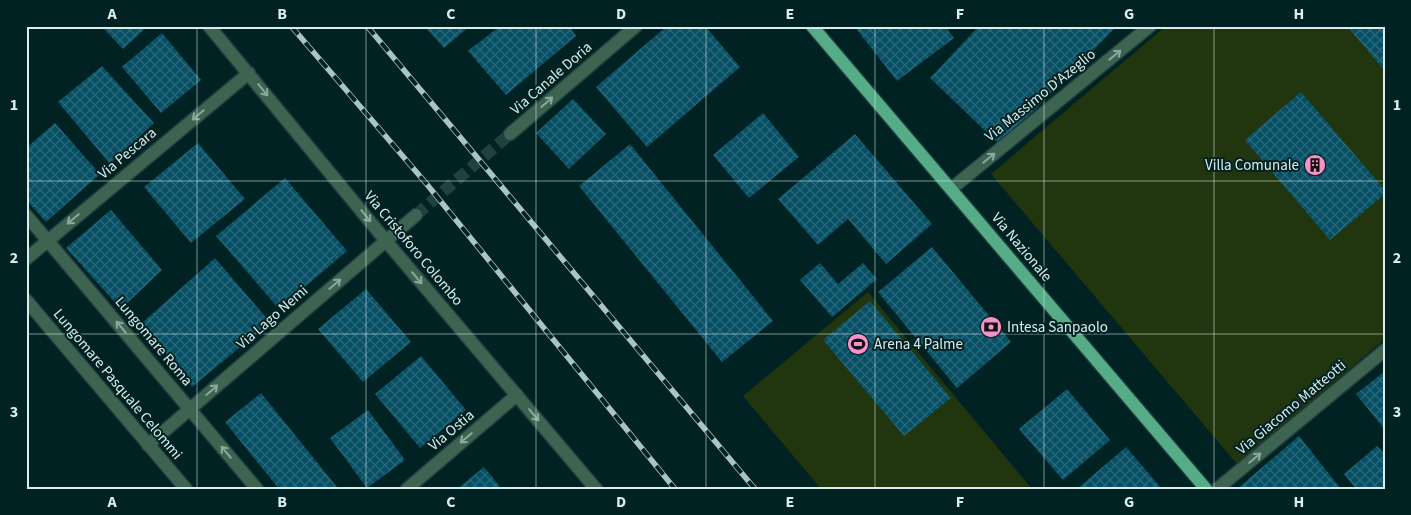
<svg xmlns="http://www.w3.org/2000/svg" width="1411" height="515" viewBox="0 0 1411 515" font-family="'Source Sans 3',sans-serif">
	<defs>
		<pattern id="building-cross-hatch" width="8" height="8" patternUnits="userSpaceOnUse" patternTransform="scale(1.25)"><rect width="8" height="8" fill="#064f64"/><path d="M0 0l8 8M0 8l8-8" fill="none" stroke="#2a697a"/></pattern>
	</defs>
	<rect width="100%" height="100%" fill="#022"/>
	<g fill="#21350e">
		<path d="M 1166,26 L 1385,26 L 1385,339 L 1237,464 L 991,174 Z"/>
		<path d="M 868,292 L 1032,489 L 821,489 L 743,396 Z"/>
	</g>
	<g fill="url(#building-cross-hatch)">
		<path d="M 101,26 L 148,26 L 123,49 Z"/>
		<path d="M 424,26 L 470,26 L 444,48 Z"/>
		<path d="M 500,26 L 569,26 L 576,36 L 506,95 L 468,51 Z"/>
		<path d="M 667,26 L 705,26 L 740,67 L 647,147 L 596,87 Z"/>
		<path d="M 854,26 L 945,26 L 954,38 L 897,81 Z"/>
		<path d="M 979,26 L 1117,26 L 1000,145 L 930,78 Z"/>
		<path d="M 1347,26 L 1385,26 L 1385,71 Z"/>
		<path d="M 162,33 L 201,80 L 161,113 L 122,67 Z"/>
		<path d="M 102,66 L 154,123 L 110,164 L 58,102 Z"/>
		<path d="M 1301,92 L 1385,190 L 1385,194 L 1330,240 L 1245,140 Z"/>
		<path d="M 573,99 L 606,134 L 569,169 L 536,133 Z"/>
		<path d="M 763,113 L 799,157 L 749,198 L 713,155 Z"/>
		<path d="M 55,123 L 100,174 L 46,222 L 26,200 L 26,148 Z"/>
		<path d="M 855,134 L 932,224 L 886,264 L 848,219 L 818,245 L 778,199 Z"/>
		<path d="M 198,143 L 245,199 L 191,243 L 144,187 Z"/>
		<path d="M 630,144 L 773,321 L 722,362 L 579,186 Z"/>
		<path d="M 285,178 L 347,251 L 279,309 L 216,236 Z"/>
		<path d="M 111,210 L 162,270 L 121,309 L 66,248 Z"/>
		<path d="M 932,247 L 1011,342 L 957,388 L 878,292 Z"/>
		<path d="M 215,258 L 270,322 L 192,387 L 142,323 Z"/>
		<path d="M 820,263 L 838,284 L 863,263 L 877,279 L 832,317 L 800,280 Z"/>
		<path d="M 366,289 L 411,342 L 363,382 L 318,329 Z"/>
		<path d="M 870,301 L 951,398 L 904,436 L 823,340 Z"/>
		<path d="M 421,356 L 466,410 L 420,448 L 375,394 Z"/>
		<path d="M 1385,371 L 1385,430 L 1356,394 Z"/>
		<path d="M 1067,389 L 1110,440 L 1063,480 L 1019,429 Z"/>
		<path d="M 261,393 L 337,487 L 336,489 L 279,489 L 225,422 Z"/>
		<path d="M 368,410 L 405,460 L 367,488 L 330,438 Z"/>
		<path d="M 1299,436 L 1341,489 L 1237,489 Z"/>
		<path d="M 1377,446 L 1385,454 L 1385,489 L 1356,489 L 1344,474 Z"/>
		<path d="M 1126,447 L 1162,489 L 1077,489 Z"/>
		<path d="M 484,467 L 502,489 L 457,489 Z"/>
	</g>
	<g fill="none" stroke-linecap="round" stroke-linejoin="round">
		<path stroke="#214040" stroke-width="12" stroke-dasharray="12 6" stroke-linecap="butt" d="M 416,215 L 510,134"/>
		<g stroke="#1f3e3e" stroke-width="15">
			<g id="minor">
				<path d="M 209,26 L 386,241 L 596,489"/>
				<path d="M 510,134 L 636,26"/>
				<path d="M 951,189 L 1150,26"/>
				<path d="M 26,215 L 257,489"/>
				<path d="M 26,259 L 249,73"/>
				<path d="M 26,300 L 186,489"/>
				<path d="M 148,445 L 416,215"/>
				<path d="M 407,489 L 517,395"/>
				<path d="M 1217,489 L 1385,350"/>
			</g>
		</g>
		<g stroke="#1f3e3e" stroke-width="15">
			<path id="major" d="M 812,26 L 1206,489"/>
		</g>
		<use href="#minor" stroke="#3d6451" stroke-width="12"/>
		<use href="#major" stroke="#55ac86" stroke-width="12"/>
		<g stroke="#adc3c3" stroke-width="5.5">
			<g id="rail">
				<path d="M 291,26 L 425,182 L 675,489"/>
				<path d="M 367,26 L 755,489"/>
			</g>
		</g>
		<use href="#rail" stroke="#022" stroke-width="4" stroke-dasharray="11" stroke-linecap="butt"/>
	</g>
	<defs><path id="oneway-shaft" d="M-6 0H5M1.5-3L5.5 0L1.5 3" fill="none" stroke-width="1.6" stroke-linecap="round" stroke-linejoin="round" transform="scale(1.25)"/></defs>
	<g stroke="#8ca89e">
		<use href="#oneway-shaft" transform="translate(1115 55) rotate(-39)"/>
		<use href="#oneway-shaft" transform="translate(263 90) rotate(51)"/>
		<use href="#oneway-shaft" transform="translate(547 102) rotate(-41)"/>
		<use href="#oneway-shaft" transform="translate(198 115) rotate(140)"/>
		<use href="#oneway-shaft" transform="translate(989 158) rotate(-39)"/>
		<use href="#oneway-shaft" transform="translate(366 216) rotate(51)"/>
		<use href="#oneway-shaft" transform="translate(73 219) rotate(140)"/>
		<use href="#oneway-shaft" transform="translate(417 278) rotate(50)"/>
		<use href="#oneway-shaft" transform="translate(335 284) rotate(-41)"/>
		<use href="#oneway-shaft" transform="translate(121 327) rotate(-130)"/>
		<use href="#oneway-shaft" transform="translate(212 390) rotate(-41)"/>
		<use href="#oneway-shaft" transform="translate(534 415) rotate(50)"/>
		<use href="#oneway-shaft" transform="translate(466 438) rotate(140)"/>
		<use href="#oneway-shaft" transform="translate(226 452) rotate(-130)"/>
		<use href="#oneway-shaft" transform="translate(1255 458) rotate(-40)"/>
	</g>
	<path fill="none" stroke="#daedec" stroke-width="1" stroke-opacity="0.55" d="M 197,26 L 197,489M 366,26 L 366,489M 536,26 L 536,489M 706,26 L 706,489M 875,26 L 875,489M 1044,26 L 1044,489M 1214,26 L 1214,489M 26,181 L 1385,181M 26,334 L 1385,334"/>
	<defs>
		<g id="building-disc" transform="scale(1.125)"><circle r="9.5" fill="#f890cc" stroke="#022"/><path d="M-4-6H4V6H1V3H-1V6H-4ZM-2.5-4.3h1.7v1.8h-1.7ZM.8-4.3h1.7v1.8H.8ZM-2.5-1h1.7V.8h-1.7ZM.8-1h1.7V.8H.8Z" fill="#111"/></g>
		<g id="bank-disc" transform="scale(1.125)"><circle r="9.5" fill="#f890cc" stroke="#022"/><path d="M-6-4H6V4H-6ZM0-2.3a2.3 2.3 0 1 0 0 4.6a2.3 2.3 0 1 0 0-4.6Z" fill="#111"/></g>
		<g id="stadium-disc" transform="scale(1.125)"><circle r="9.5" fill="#f890cc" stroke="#022"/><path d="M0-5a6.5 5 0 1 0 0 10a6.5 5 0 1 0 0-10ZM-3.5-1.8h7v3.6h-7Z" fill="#111"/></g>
	</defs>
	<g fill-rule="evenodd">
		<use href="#building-disc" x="1315" y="165"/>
		<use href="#bank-disc" x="991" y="327"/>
		<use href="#stadium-disc" x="858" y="344"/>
	</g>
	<g text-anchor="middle" stroke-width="4" stroke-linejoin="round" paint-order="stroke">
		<g font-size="15" fill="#daedec" stroke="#022">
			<text transform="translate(551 78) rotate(-41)" y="5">Via Canale Doria</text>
			<text transform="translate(1040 95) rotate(-39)" y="5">Via Massimo D'Azeglio</text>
			<text transform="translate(127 153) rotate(-40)" y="5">Via Pescara</text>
			<text transform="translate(1022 247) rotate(50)" y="5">Via Nazionale</text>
			<text transform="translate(414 248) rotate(50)" y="5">Via Cristoforo Colombo</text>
			<text transform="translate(272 317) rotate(-41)" y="5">Via Lago Nemi</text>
			<text transform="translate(154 341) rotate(50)" y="5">Lungomare Roma</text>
			<text transform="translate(118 384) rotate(50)" y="5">Lungomare Pasquale Celommi</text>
			<text transform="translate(1291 407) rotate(-40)" y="5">Via Giacomo Matteotti</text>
			<text transform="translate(451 430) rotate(-40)" y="5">Via Ostia</text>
		</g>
		<g font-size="15" fill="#daedec" stroke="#022" text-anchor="start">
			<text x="1299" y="170" text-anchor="end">Villa Comunale</text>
			<text x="1007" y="332">Intesa Sanpaolo</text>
			<text x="874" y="349">Arena 4 Palme</text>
		</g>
	</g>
	<rect width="1411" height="515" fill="none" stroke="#002222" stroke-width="55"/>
	<rect x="28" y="28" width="1356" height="460" fill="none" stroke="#daedec" stroke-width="2"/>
	<g font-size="16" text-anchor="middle" font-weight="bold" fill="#daedec">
		<text x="112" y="19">A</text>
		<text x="282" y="19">B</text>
		<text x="451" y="19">C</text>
		<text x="621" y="19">D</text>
		<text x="790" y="19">E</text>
		<text x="960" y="19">F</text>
		<text x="1129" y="19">G</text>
		<text x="1299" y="19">H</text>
		<text x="14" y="110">1</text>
		<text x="1397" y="110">1</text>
		<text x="14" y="263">2</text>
		<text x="1397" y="263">2</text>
		<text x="14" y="417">3</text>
		<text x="1397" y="417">3</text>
		<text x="112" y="507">A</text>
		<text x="282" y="507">B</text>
		<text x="451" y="507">C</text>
		<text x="621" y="507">D</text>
		<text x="790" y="507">E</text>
		<text x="960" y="507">F</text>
		<text x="1129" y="507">G</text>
		<text x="1299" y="507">H</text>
	</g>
</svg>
